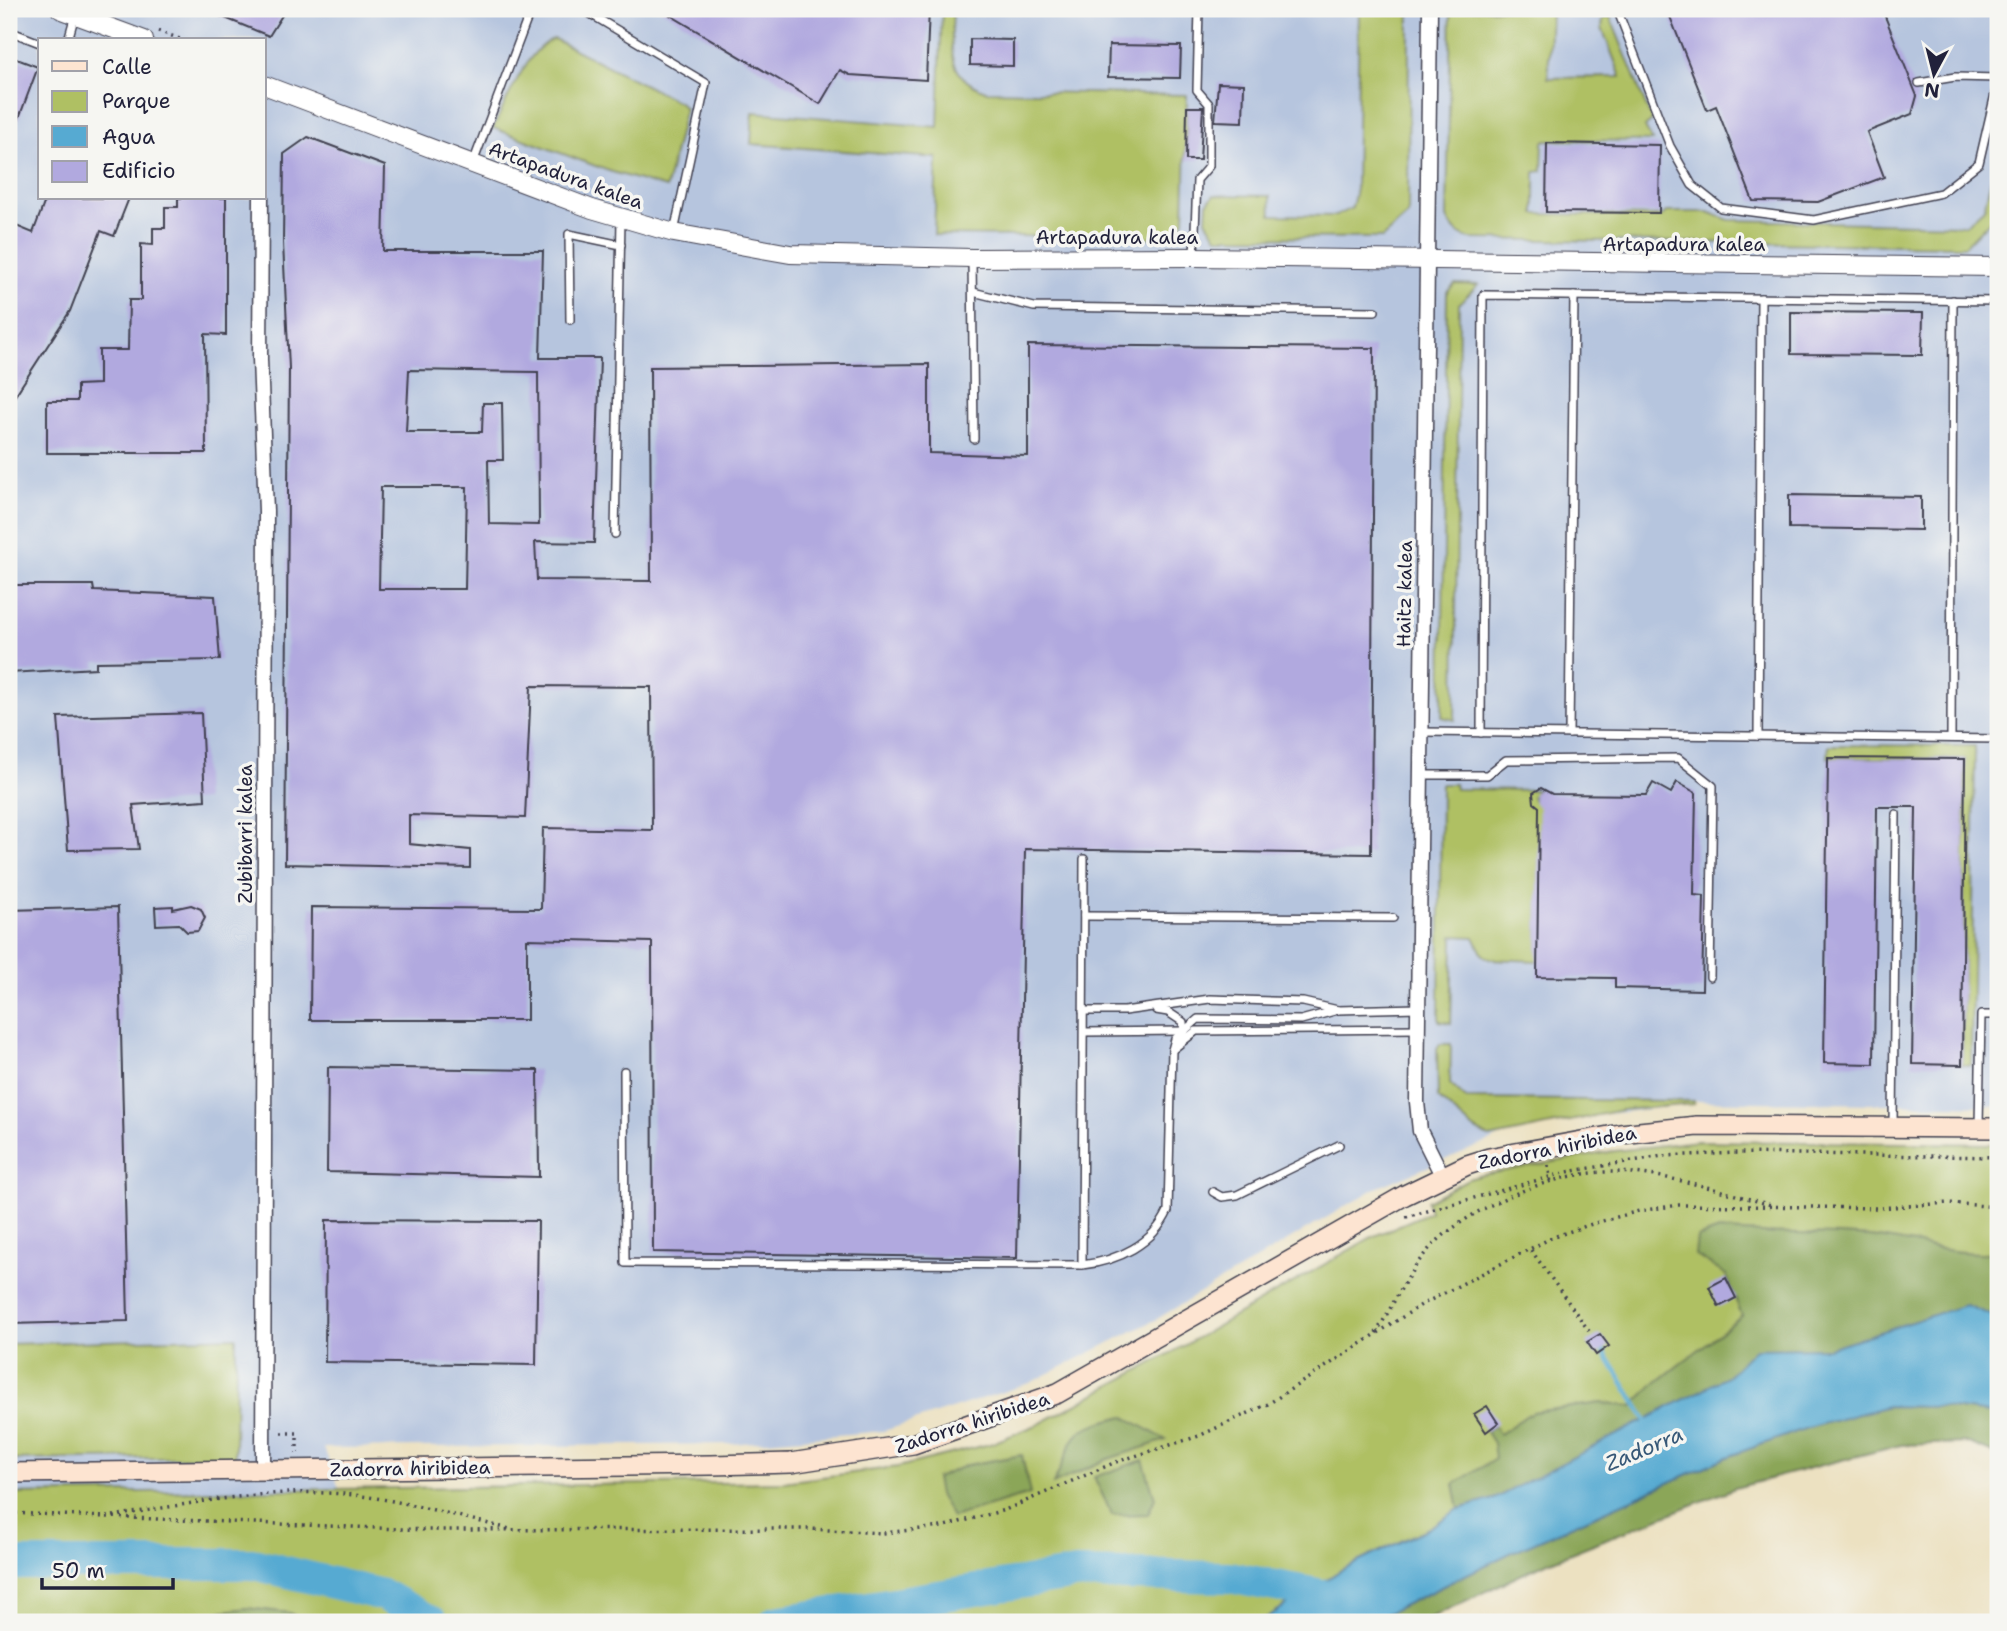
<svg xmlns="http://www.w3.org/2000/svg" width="2007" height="1631" viewBox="0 0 2007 1631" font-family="'Shantell Sans',sans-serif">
	<rect width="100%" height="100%" fill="#f6f6f2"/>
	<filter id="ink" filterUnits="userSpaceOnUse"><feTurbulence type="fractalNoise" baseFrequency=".0143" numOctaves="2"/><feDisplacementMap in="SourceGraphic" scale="14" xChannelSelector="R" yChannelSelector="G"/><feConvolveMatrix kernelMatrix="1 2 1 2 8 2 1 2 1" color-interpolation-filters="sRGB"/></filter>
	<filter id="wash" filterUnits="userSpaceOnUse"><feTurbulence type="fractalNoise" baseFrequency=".00686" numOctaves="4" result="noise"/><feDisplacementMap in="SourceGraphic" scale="28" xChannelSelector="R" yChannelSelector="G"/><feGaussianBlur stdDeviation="1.57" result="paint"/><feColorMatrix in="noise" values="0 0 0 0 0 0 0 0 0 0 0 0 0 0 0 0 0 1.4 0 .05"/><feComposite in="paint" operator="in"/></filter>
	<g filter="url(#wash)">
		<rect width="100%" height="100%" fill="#ece1c1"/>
		<path fill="#b6c5de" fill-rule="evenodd" d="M 9,9 L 1998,9 L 1998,1106 L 1694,1101 L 1694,1104 L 1582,1117 L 1500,1137 L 1376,1188 L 1157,1319 L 1030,1383 L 884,1431 L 731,1444 L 324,1448 L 339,1488 L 9,1494 ZM 40,40 L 264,40 L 264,198 L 40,198 Z"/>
		<g fill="#afc063" stroke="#68714f" stroke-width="2">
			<path d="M 942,9 L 953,9 C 952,45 944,77 986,91 L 1187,95 L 1184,220 L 1175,238 L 934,235 L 937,158 L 751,144 L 753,112 L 938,127 Z"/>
			<path d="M 1359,9 L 1409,9 L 1408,215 L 1382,238 L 1217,237 L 1206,220 L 1207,203 L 1214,195 L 1270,196 L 1271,215 L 1336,216 L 1352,208 L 1356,189 Z"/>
			<path d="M 1451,9 L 1551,9 L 1548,78 L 1621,77 L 1602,28 L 1603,19 L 1610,16 L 1652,121 L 1645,127 L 1652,141 L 1546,140 L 1543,142 L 1542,171 L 1535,172 L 1535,214 L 1662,216 L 1666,212 L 1708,212 L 1729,220 L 1965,225 L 1984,208 L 1998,152 L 1998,204 L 1995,215 L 1965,246 L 1470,239 C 1458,235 1452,229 1447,217 Z"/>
			<path d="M 554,39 L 679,102 L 685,108 L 666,188 L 609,171 L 493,128 C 505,104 529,45 554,39 Z"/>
			<path d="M 1455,284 L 1478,285 L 1459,304 L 1455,720 L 1442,717 L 1447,292 Z"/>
			<path d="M 1829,745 L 1975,746 L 1971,1065 L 1962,1065 L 1965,759 L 1828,758 Z"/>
			<path d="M 1441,784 L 1455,784 L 1455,789 L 1536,790 L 1532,798 L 1540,806 L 1538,961 L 1490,959 L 1483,955 L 1474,937 L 1453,936 L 1451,1023 L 1439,1021 Z"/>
			<path d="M 1440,1044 L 1451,1044 L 1450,1084 L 1466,1099 L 1694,1101 L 1694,1104 L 1622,1110 L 1490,1138 L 1475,1130 L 1438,1098 L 1437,1049 Z"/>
			<path d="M 1697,1141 L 1998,1144 L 1998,1318 L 1965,1305 L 1727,1377 L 1494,1499 L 1459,1509 L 1427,1529 L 1343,1569 L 1260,1622 L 9,1622 L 9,1494 L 783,1482 L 898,1467 L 990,1444 L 1039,1424 L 1171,1353 L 1372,1237 L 1430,1212 L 1427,1201 L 1468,1179 L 1482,1175 L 1615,1151 Z"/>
			<path d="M 236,1337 L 235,1457 L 9,1460 L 9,1344 Z"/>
		</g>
		<g fill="#8ba659" stroke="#56644a" stroke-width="2">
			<path d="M 1719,1230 C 1770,1236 1820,1232 1870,1237 C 1914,1241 1954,1257 1998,1252 L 1998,1318 L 1965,1305 L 1829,1348 L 1755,1349 L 1727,1377 L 1494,1499 L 1459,1509 L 1454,1484 L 1495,1459 L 1493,1443 L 1486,1432 L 1494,1426 L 1499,1434 L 1532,1412 L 1601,1403 L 1632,1406 L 1653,1385 L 1742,1316 L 1726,1275 L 1695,1255 L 1697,1238 Z"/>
			<path d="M 1888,1406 L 1944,1407 L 1998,1414 L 1998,1455 L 1969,1443 L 1901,1445 L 1826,1464 L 1735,1488 L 1548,1562 L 1421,1622 L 1370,1622 L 1510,1553 L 1727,1457 L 1807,1428 Z"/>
			<path d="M 1124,1416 L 1166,1440 L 1105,1460 L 1053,1484 C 1078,1435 1064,1430 1124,1416 Z"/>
			<path d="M 1022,1455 L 1030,1494 L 952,1517 L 939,1495 L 936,1478 L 967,1465 Z"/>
			<path d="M 1143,1460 L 1155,1498 L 1148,1514 L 1112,1515 L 1094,1477 Z"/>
			<path d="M 247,1608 L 290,1613 L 303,1622 L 140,1622 Z"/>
		</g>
		<path fill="#56aad2" stroke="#3c6686" stroke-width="2" d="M 1965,1305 L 1998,1318 L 1998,1414 L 1944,1407 L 1888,1406 L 1807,1428 L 1727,1457 L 1510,1553 L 1370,1622 L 1260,1622 L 1343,1569 L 1427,1529 L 1459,1509 L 1494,1499 L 1727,1377 L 1755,1349 L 1829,1348 Z"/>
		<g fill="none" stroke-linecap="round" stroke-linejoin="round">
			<path stroke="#56aad2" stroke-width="5" d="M 1603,1350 L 1649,1425"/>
			<g stroke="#56aad2" stroke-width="32">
				<path d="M 9,1564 L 253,1564 L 383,1595 L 433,1622"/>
				<path d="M 775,1622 L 1076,1574 L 1229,1577 L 1349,1600"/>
			</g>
		</g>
		<g id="blocks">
			<g fill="#b1a9df" fill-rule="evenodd">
				<path d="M 203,9 L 286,9 L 269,36 Z"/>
				<path d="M 660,9 L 929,9 L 926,80 L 850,75 L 840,70 L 820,104 Z"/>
				<path d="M 1667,9 L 1882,9 L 1917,96 L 1912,114 L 1867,132 L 1884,177 L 1818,202 L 1753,201 L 1716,106 L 1707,110 Z"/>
				<path d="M 970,39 L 1013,40 L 1013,66 L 970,65 Z"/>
				<path d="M 1109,45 L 1181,46 L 1180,78 L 1108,77 Z"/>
				<path d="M 9,56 L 38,67 L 10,142 L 9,141 Z"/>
				<path d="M 1218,83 L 1244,84 L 1243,122 L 1215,121 Z"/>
				<path d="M 1187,107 L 1203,107 L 1200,160 L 1186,160 Z"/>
				<path d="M 308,137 L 385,166 L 383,251 L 543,251 L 540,358 L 600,358 L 594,543 L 535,542 L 537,580 L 651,581 L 650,367 L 929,364 L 929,453 L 1028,456 L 1028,345 L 1374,348 L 1371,854 L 1025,849 L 1017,1258 L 653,1252 L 652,942 L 527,939 L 527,1020 L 310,1020 L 311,907 L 541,909 L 543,828 L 652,830 L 651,687 L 531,686 L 525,818 L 409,815 L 409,844 L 470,850 L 470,868 L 285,864 L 289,368 L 283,243 L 284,154 ZM 409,370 L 538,372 L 539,525 L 489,524 L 488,460 L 503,460 L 502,403 L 483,403 L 482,432 L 406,432 ZM 381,487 L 467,487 L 465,589 L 379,589 Z"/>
				<path d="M 1547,143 L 1660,145 L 1659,213 L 1546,212 Z"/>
				<path d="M 46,198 L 129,198 L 114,236 L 101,231 L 70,311 L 9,405 L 9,223 L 33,233 Z"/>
				<path d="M 178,198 L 226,198 L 226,335 L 205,334 L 206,453 L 47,453 L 47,401 L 77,401 L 77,385 L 99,384 L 99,350 L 128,350 L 129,300 L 141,300 L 141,244 L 153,245 L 153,228 L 165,228 L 165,207 L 178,207 Z"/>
				<path d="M 1791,312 L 1923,313 L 1922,355 L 1791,354 Z"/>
				<path d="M 1789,495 L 1921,497 L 1921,530 L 1789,528 Z"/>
				<path d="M 9,585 L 93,585 L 94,591 L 215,596 L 220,660 L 96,662 L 96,668 L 9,673 Z"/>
				<path d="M 201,713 L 205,800 L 133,805 L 139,849 L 68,850 L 58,717 Z"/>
				<path d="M 1828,758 L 1965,759 L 1962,1065 L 1912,1064 L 1916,807 L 1877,807 L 1874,1064 L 1824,1063 Z"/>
				<path d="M 1677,782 L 1696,793 L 1694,895 L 1704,896 L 1702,990 L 1615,988 L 1615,978 L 1537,977 L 1539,807 L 1534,803 L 1533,793 L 1541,788 L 1552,794 L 1646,795 L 1653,783 L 1671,793 Z"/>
				<path d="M 191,905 L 201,909 L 205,918 L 198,931 L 187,932 L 179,924 L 156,925 L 155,907 L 173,906 L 173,909 Z"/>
				<path d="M 118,907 L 128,1321 L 9,1324 L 9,910 Z"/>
				<path d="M 328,1067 L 538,1070 L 539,1177 L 327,1172 Z"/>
				<path d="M 326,1220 L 538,1221 L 536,1365 L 325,1362 Z"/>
				<path d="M 1726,1278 L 1736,1298 L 1719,1307 L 1709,1287 Z"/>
				<path d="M 1600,1334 L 1609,1346 L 1596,1355 L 1587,1342 Z"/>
				<path d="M 1487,1406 L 1498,1423 L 1486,1432 L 1474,1414 Z"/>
			</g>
		</g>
	</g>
	<g filter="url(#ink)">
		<use href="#blocks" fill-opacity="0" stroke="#403f4f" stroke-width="2"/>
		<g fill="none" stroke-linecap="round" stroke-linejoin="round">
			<g stroke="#403f4f" stroke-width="10">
				<g id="service">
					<path d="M 582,9 L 706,83 L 674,232"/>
					<path d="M 1617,9 L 1670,146 L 1692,185 L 1721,208 L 1814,220 L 1941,193 L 1979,163 L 1998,81"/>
					<path d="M 9,31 L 40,43"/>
					<path d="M 68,40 L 75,15"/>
					<path d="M 1919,83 L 1955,77 L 1998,78"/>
					<path d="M 473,163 L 531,9"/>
					<path d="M 1194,256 L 1197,180 L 1209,166 L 1209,104 L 1197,90 L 1199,9"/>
					<path d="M 972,259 L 974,439"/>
					<path d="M 973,292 L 1034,307 L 1375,311"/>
					<path d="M 570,320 L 569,234 L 621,245"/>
					<path d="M 615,534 L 621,219"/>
					<path d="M 1422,732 L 1998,739"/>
					<path d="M 1481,733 L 1483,295 L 1998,301"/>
					<path d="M 1569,734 L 1574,296"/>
					<path d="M 1758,736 L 1761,298"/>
					<path d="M 1951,738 L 1953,300"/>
					<path d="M 1421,775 L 1487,775 L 1506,760 L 1678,758 L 1713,786 L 1710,977"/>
					<path d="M 1084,916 L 1393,918"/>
					<path d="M 1156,1010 L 1168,1012 L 1183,1022 L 1184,1035"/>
					<path d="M 1338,1010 L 1301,1020 L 1198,1019 L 1175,1039 L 1172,1050 L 1196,1031 L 1418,1029"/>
					<path d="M 1083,1011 L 1124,1011 L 1210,999 L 1303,1002 L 1338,1010 L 1418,1008"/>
					<path d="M 1084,1032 L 1185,1031"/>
					<path d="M 624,1071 L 625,1263 L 1082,1265 C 1118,1261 1153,1244 1168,1211 L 1172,1050"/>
					<path d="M 1893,1126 L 1896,814"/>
					<path d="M 1979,1126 L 1981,1015 L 1998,1015"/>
					<path d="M 1213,1192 L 1222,1197 L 1237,1195 L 1339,1145"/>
					<path d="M 1082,1265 L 1084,859"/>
				</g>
			</g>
			<g stroke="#403f4f" stroke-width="17">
				<g id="minor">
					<path d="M 1430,9 L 1417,1102 L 1420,1131 L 1442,1175"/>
					<path d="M 261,198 L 260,359 L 266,511 L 263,1470"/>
				</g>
			</g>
			<g stroke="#403f4f" stroke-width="20">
				<g id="tertiary">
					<path d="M 60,9 L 144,40"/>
					<path d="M 264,85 L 592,209 L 674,233 L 790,254 L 972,258 L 1194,257 L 1998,267"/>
				</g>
			</g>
			<g stroke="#403f4f" stroke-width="22">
				<path id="secondary" d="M 9,1473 L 711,1465 L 791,1463 L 913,1444 L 1058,1393 L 1405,1195 L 1467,1165 L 1489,1158 L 1620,1134 L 1697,1126 L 1998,1128"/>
			</g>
			<g stroke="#403f4f" stroke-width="3.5" stroke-dasharray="2 5" stroke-linecap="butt">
				<path d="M 158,31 L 183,40"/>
				<path d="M 1548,1165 L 1551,1183"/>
				<path d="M 1406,1217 L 1567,1172 L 1662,1156 L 1739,1153 L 1998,1157"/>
				<path d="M 1531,1250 L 1589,1331"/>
				<path d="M 1376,1333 C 1394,1304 1409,1268 1434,1244 C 1474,1205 1558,1170 1614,1172 C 1667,1173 1720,1191 1771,1205"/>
				<path d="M 281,1433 L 297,1433 L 297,1453"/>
				<path d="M 9,1513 L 426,1530 L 810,1529 L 883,1533 L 941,1527 L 1005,1510 L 1116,1462 L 1199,1436 L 1268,1404 L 1421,1305 L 1553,1237 L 1595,1223 L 1639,1211 L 1679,1205 L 1878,1208 L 1949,1203 L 1998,1207"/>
				<path d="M 113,1516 C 184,1505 254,1490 326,1493 C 388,1495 450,1515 510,1529"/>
			</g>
			<use href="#service" stroke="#fff" stroke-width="7"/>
			<use href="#minor" stroke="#fff" stroke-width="14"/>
			<use href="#tertiary" stroke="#fff" stroke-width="18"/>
			<use href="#secondary" stroke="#fde4d1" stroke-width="19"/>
		</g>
	</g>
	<g text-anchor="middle" stroke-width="7" stroke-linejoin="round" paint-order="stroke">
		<g font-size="19" fill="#22223b" stroke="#f6f6f2">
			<text transform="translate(566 175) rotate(20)" y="7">Artapadura kalea</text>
			<text x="1117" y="244">Artapadura kalea</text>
			<text x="1684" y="251">Artapadura kalea</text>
			<text transform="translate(1404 594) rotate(-89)" y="7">Haitz kalea</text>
			<text transform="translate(245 834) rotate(-90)" y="7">Zubibarri kalea</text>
			<text transform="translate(1557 1147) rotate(-11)" y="7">Zadorra hiribidea</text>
			<text transform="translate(972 1422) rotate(-18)" y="7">Zadorra hiribidea</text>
			<text transform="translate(410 1468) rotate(-1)" y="7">Zadorra hiribidea</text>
		</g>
		<g font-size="21" font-style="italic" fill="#375877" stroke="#f6f6f2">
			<text transform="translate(1644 1449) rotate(-23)" y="7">Zadorra</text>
		</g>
	</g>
	<rect width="2007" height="1631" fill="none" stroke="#f6f6f2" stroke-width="35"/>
	<rect x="38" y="38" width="228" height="161" fill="#f6f6f2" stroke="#a1a1a9" stroke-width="2"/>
	<rect x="52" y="61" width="35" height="10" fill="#fde4d1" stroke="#a1a1a9" stroke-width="2"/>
	<text x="102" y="74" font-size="21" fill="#22223b">Calle</text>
	<rect x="52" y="91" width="35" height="21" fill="#afc063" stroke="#a1a1a9" stroke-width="2"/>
	<text x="102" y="108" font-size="21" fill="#22223b">Parque</text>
	<rect x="52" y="126" width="35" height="21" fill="#56aad2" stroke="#a1a1a9" stroke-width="2"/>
	<text x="102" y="144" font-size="21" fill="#22223b">Agua</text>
	<rect x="52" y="161" width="35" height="21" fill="#b1a9df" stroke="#a1a1a9" stroke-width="2"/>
	<text x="102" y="178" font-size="21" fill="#22223b">Edificio</text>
	<g transform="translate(1934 74) rotate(187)" stroke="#f6f6f2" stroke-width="5" paint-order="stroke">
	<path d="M0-5L12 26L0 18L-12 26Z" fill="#22223b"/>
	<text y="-10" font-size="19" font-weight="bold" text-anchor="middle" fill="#22223b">N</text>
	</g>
	<path d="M42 1578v10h131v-10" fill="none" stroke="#22223b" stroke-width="3.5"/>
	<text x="52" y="1578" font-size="21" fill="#22223b" stroke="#f6f6f2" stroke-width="5" paint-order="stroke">50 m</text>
</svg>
